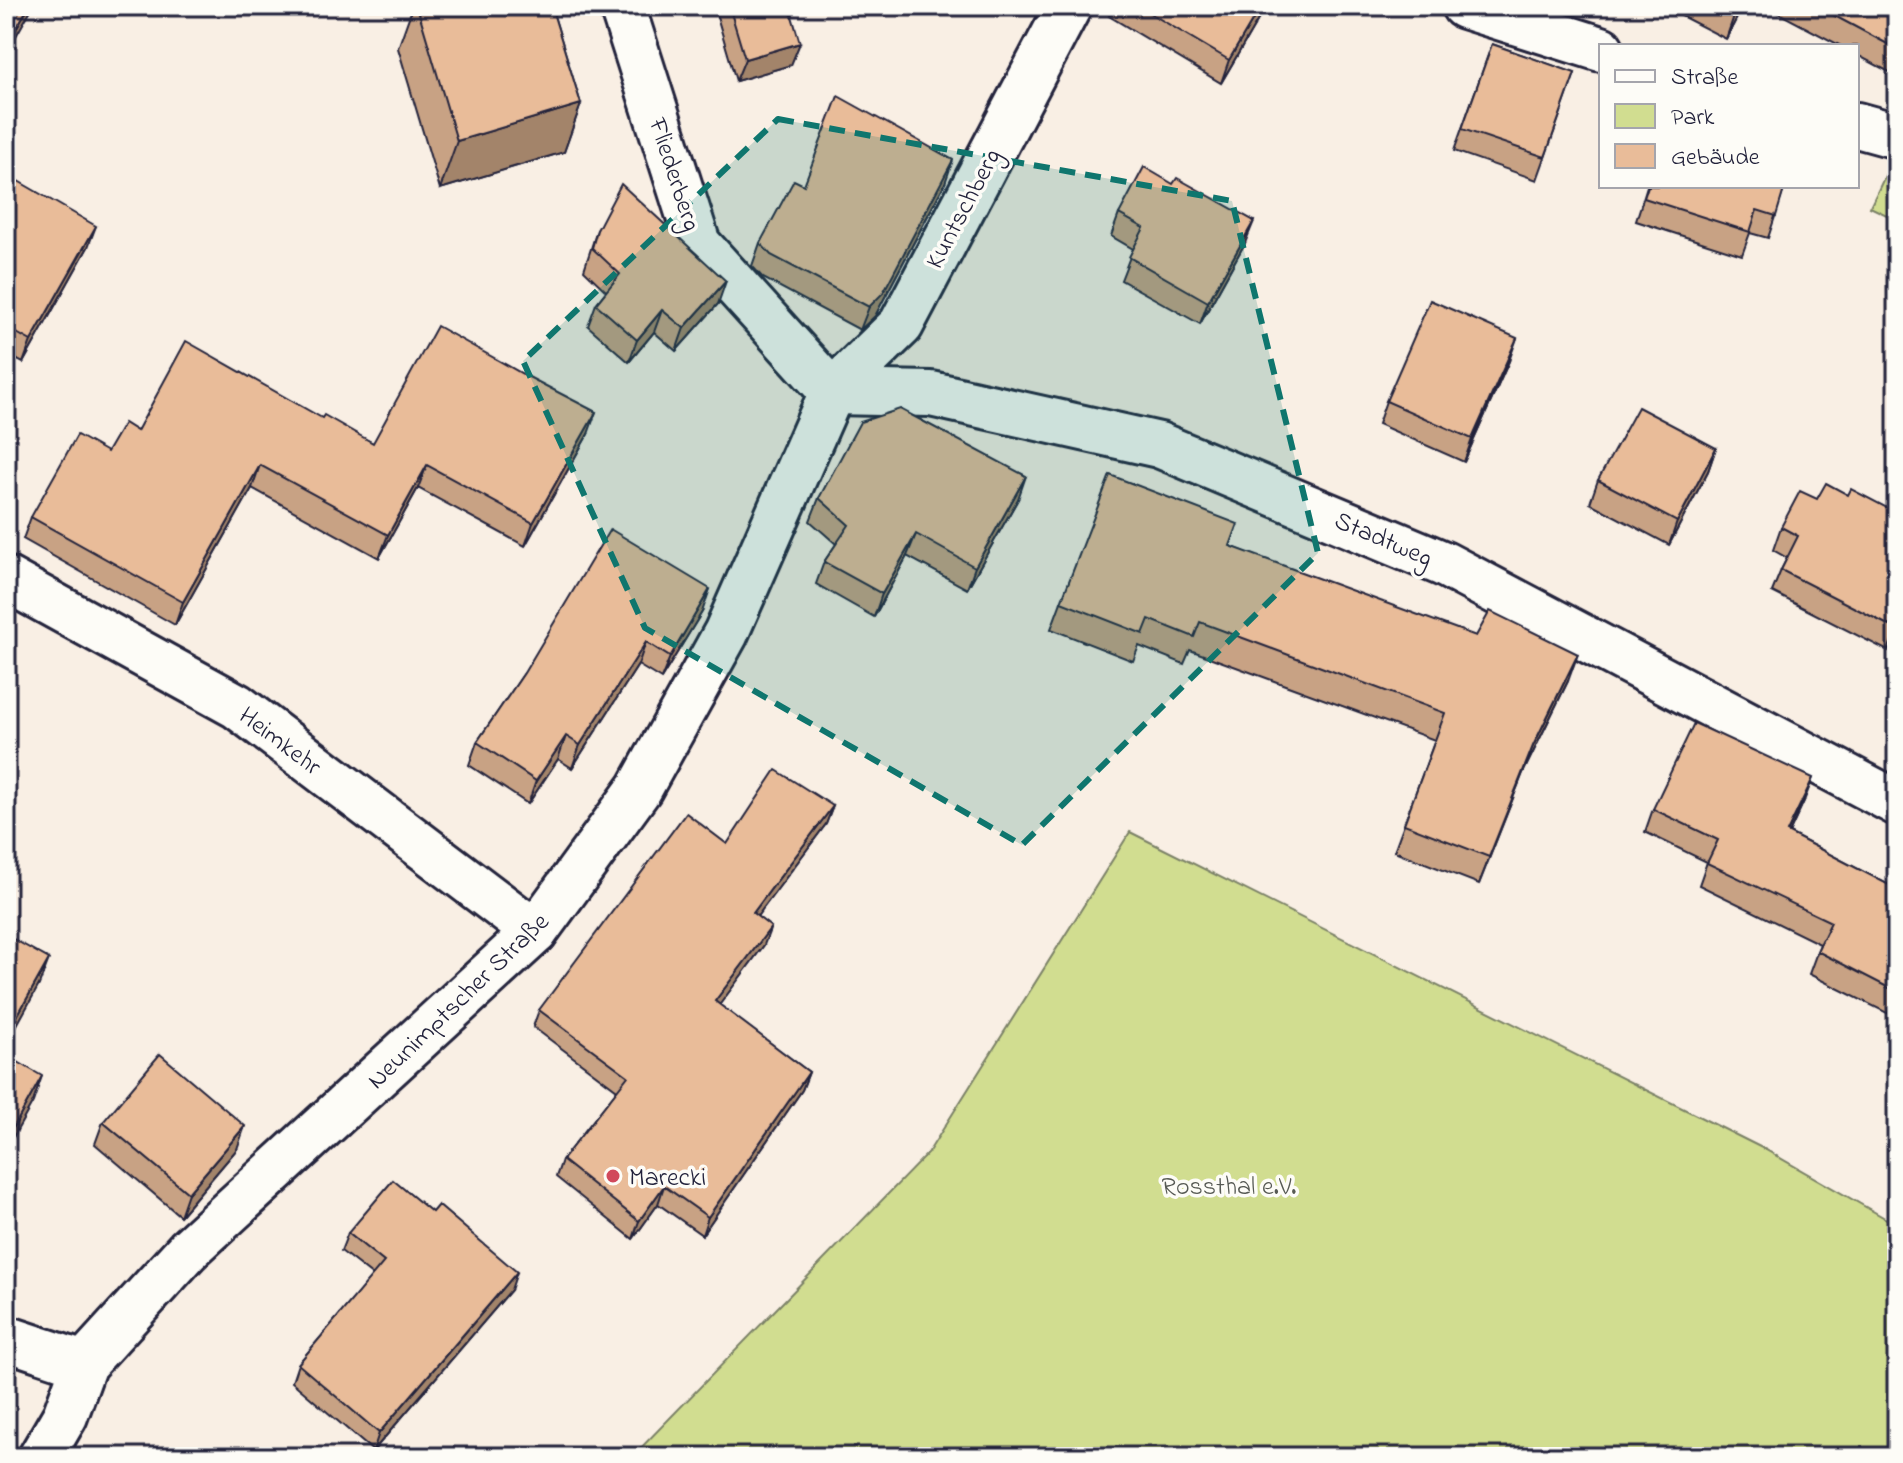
<svg xmlns="http://www.w3.org/2000/svg" width="1903" height="1463" viewBox="0 0 1903 1463" font-family="'Indie Flower',sans-serif">
	<rect width="100%" height="100%" fill="#f9efe4"/>
	<filter id="ink" filterUnits="userSpaceOnUse"><feTurbulence type="fractalNoise" baseFrequency=".0125" numOctaves="2"/><feDisplacementMap in="SourceGraphic" scale="16" xChannelSelector="R" yChannelSelector="G"/><feConvolveMatrix kernelMatrix="1 2 1 2 8 2 1 2 1" color-interpolation-filters="sRGB"/></filter>
	<g filter="url(#ink)">
		<g fill="#d1dd90" stroke="#7a8066" stroke-width="2">
			<path d="M 1897,151 L 1897,220 L 1870,207 Z"/>
			<path d="M 1130,832 L 1766,1150 L 1897,1225 L 1897,1457 L 632,1457 L 928,1153 Z"/>
		</g>
		<g fill="none" stroke-linecap="round" stroke-linejoin="round">
			<g stroke="#22223b" stroke-width="50">
				<g id="minor">
					<path d="M 622,6 L 698,244 L 832,392"/>
					<path d="M 1464,6 L 1601,49"/>
					<path d="M 1857,125 L 1897,136"/>
					<path d="M 832,392 L 931,394 L 1159,445 L 1444,564 L 1897,803"/>
					<path d="M 6,579 L 237,706 L 535,932"/>
					<path d="M 6,1338 L 84,1364"/>
					<path d="M 41,1457 L 65,1416 L 84,1364 L 188,1250 L 535,932 L 640,788 L 726,633 L 832,392 L 901,325 L 1069,6"/>
				</g>
			</g>
			<use href="#minor" stroke="#fdfcf7" stroke-width="44"/>
		</g>
		<g fill="#c8a284" stroke="#22223b" stroke-width="2">
			<path d="M 413,6 L 551,6 L 581,104 L 564,152 L 440,189 L 398,48 Z"/>
			<path d="M 714,6 L 789,6 L 791,65 L 736,81 Z"/>
			<path d="M 1113,6 L 1266,6 L 1221,83 L 1109,16 Z"/>
			<path d="M 1662,6 L 1743,6 L 1726,39 Z"/>
			<path d="M 1765,6 L 1897,6 L 1897,76 L 1857,55 L 1857,46 L 1841,46 Z"/>
			<path d="M 1492,44 L 1575,73 L 1537,180 L 1454,151 Z"/>
			<path d="M 6,174 L 88,247 L 23,363 L 6,354 Z"/>
			<path d="M 945,183 L 875,316 L 860,330 L 763,278 L 752,266 L 760,243 L 804,185 Z"/>
			<path d="M 1647,186 L 1785,186 L 1768,238 L 1750,233 L 1742,255 L 1636,221 Z"/>
			<path d="M 1119,214 L 1245,243 L 1200,324 L 1121,280 L 1133,249 L 1111,236 Z"/>
			<path d="M 597,230 L 718,304 L 676,351 L 654,332 L 629,362 L 588,326 L 596,304 L 606,291 L 584,270 Z"/>
			<path d="M 1509,361 L 1464,462 L 1378,424 L 1386,401 Z"/>
			<path d="M 322,418 L 373,443 L 588,434 L 525,546 L 418,488 L 379,558 L 252,488 L 175,625 L 23,539 L 31,517 L 107,452 Z"/>
			<path d="M 1716,448 L 1708,471 L 1669,545 L 1590,503 L 1598,480 Z"/>
			<path d="M 1848,495 L 1897,513 L 1897,634 L 1888,651 L 1772,592 L 1781,570 L 1787,558 L 1773,550 L 1781,527 L 1817,499 Z"/>
			<path d="M 819,498 L 1018,499 L 967,589 L 907,556 L 874,617 L 816,584 L 824,562 L 836,544 L 810,521 Z"/>
			<path d="M 1230,546 L 1568,681 L 1523,773 L 1479,884 L 1394,851 L 1435,740 L 1190,650 L 1184,664 L 1139,646 L 1133,661 L 1051,629 L 1061,602 Z"/>
			<path d="M 702,612 L 661,679 L 638,665 L 572,768 L 558,759 L 528,804 L 469,765 L 477,742 L 524,673 Z"/>
			<path d="M 1804,801 L 1789,833 L 1897,889 L 1897,1018 L 1809,974 L 1820,944 L 1699,885 L 1707,862 L 1645,832 L 1653,809 Z"/>
			<path d="M 833,806 L 826,824 L 757,916 L 764,945 L 719,1005 L 809,1072 L 802,1090 L 702,1235 L 658,1204 L 633,1239 L 556,1177 L 562,1160 L 617,1090 L 533,1027 L 539,1010 L 727,844 Z"/>
			<path d="M 103,1122 L 237,1149 L 180,1216 L 95,1144 Z"/>
			<path d="M 348,1233 L 511,1290 L 373,1451 L 292,1382 L 298,1364 L 373,1276 L 341,1251 Z"/>
		</g>
		<g fill="#a3846b" stroke="#22223b" stroke-width="2">
			<path d="M 29,6 L 33,6 L 6,54 L 6,46 Z"/>
			<path d="M 1261,6 L 1266,6 L 1221,83 L 1229,60 Z"/>
			<path d="M 1739,6 L 1743,6 L 1726,39 L 1734,16 Z"/>
			<path d="M 800,43 L 791,65 L 736,81 L 745,59 Z"/>
			<path d="M 581,104 L 564,152 L 440,189 L 457,141 Z"/>
			<path d="M 953,160 L 945,183 L 875,316 L 860,330 L 869,307 Z"/>
			<path d="M 1254,221 L 1245,243 L 1200,324 L 1208,302 Z"/>
			<path d="M 96,226 L 88,247 L 23,363 L 31,341 Z"/>
			<path d="M 726,281 L 718,304 L 676,351 L 684,328 Z"/>
			<path d="M 662,310 L 654,332 L 629,362 L 637,340 Z"/>
			<path d="M 1517,338 L 1509,361 L 1464,462 L 1472,439 Z"/>
			<path d="M 596,412 L 588,434 L 525,546 L 533,523 Z"/>
			<path d="M 1716,448 L 1708,471 L 1669,545 L 1677,522 Z"/>
			<path d="M 260,465 L 252,488 L 175,625 L 183,602 Z"/>
			<path d="M 427,465 L 418,488 L 379,558 L 388,535 Z"/>
			<path d="M 1026,476 L 1018,499 L 967,589 L 975,567 Z"/>
			<path d="M 916,534 L 907,556 L 874,617 L 882,594 Z"/>
			<path d="M 710,589 L 702,612 L 661,679 L 670,657 Z"/>
			<path d="M 1897,627 L 1897,634 L 1888,651 L 1896,629 Z"/>
			<path d="M 646,642 L 638,665 L 572,768 L 580,745 Z"/>
			<path d="M 1578,654 L 1568,681 L 1523,773 L 1479,884 L 1533,746 Z"/>
			<path d="M 566,736 L 558,759 L 528,804 L 536,781 Z"/>
			<path d="M 1813,778 L 1804,801 L 1779,855 L 1787,832 Z"/>
			<path d="M 833,806 L 826,824 L 747,930 L 753,913 Z"/>
			<path d="M 771,927 L 764,945 L 709,1019 L 715,1001 Z"/>
			<path d="M 49,959 L 39,985 L 6,1045 L 6,1036 Z"/>
			<path d="M 809,1072 L 802,1090 L 702,1235 L 708,1217 Z"/>
			<path d="M 42,1076 L 33,1102 L 6,1150 L 6,1141 Z"/>
			<path d="M 245,1126 L 237,1149 L 180,1216 L 188,1193 Z"/>
			<path d="M 664,1186 L 658,1204 L 633,1239 L 639,1221 Z"/>
			<path d="M 517,1272 L 511,1290 L 373,1451 L 379,1433 Z"/>
		</g>
		<g fill="#e9bc99" stroke="#22223b" stroke-width="2">
			<path d="M 6,6 L 29,6 L 6,46 Z"/>
			<path d="M 417,6 L 551,6 L 581,104 L 457,141 Z"/>
			<path d="M 729,6 L 789,6 L 800,43 L 745,59 Z"/>
			<path d="M 1138,6 L 1261,6 L 1229,60 Z"/>
			<path d="M 1715,6 L 1739,6 L 1734,16 Z"/>
			<path d="M 1816,6 L 1897,6 L 1897,49 Z"/>
			<path d="M 1492,44 L 1575,73 L 1545,157 L 1462,129 Z"/>
			<path d="M 838,96 L 953,160 L 883,293 L 869,307 L 771,255 L 760,243 L 794,180 L 804,185 Z"/>
			<path d="M 1144,167 L 1173,184 L 1177,178 L 1254,221 L 1208,302 L 1129,257 L 1144,228 L 1119,214 Z"/>
			<path d="M 6,174 L 96,226 L 31,341 L 6,327 Z"/>
			<path d="M 621,184 L 726,281 L 684,328 L 662,310 L 637,340 L 596,304 L 620,274 L 592,248 L 597,230 Z"/>
			<path d="M 1648,186 L 1785,186 L 1776,216 L 1757,210 L 1750,232 L 1644,198 Z"/>
			<path d="M 1430,300 L 1517,338 L 1472,439 L 1386,401 Z"/>
			<path d="M 437,326 L 521,373 L 596,412 L 533,523 L 427,465 L 388,535 L 260,465 L 183,602 L 31,517 L 77,435 L 107,452 L 124,423 L 137,431 L 186,341 L 322,418 L 324,415 L 373,443 Z"/>
			<path d="M 1638,407 L 1716,448 L 1677,522 L 1598,480 Z"/>
			<path d="M 900,409 L 1026,476 L 975,567 L 916,534 L 882,594 L 824,562 L 849,525 L 819,498 L 860,422 Z"/>
			<path d="M 1110,475 L 1238,524 L 1230,546 L 1476,636 L 1490,611 L 1578,654 L 1533,746 L 1489,857 L 1404,824 L 1445,713 L 1200,622 L 1194,637 L 1149,619 L 1143,634 L 1061,602 Z"/>
			<path d="M 1826,483 L 1848,495 L 1851,489 L 1897,513 L 1896,629 L 1781,570 L 1798,536 L 1781,527 L 1800,491 L 1817,499 Z"/>
			<path d="M 610,529 L 710,589 L 670,657 L 646,642 L 580,745 L 566,736 L 536,781 L 477,742 L 524,673 Z"/>
			<path d="M 1694,723 L 1813,778 L 1787,832 L 1897,889 L 1897,992 L 1817,951 L 1831,922 L 1707,863 L 1718,840 L 1653,809 Z"/>
			<path d="M 776,770 L 833,806 L 753,913 L 771,927 L 715,1001 L 809,1072 L 708,1217 L 664,1186 L 639,1221 L 562,1160 L 628,1076 L 539,1010 L 686,813 L 727,844 Z"/>
			<path d="M 6,935 L 49,959 L 6,1036 Z"/>
			<path d="M 160,1054 L 245,1126 L 188,1193 L 103,1122 Z"/>
			<path d="M 6,1055 L 42,1076 L 6,1141 Z"/>
			<path d="M 393,1180 L 432,1212 L 438,1205 L 517,1272 L 379,1433 L 298,1364 L 384,1262 L 348,1233 Z"/>
		</g>
	</g>
	<path fill="#0f766e" fill-opacity="0.2" stroke="#0f766e" stroke-width="6" stroke-dasharray="16 10" stroke-linejoin="round" d="M 778,119 L 1232,201 L 1318,553 L 1022,845 L 645,628 L 523,361 Z"/>
	<circle fill="#d1495b" stroke="#fdfcf7" stroke-width="3" cx="613" cy="1176" r="8"/>
	<g text-anchor="middle" stroke-width="7" stroke-linejoin="round" paint-order="stroke">
		<g font-size="26" fill="#22223b" stroke="#fdfcf7">
			<text transform="translate(676 174) rotate(72)" y="9">Fliederberg</text>
			<text transform="translate(962 208) rotate(-62)" y="9">Kuntschberg</text>
			<text transform="translate(1384 538) rotate(23)" y="9">Stadtweg</text>
			<text transform="translate(281 740) rotate(37)" y="9">Heimkehr</text>
			<text transform="translate(457 1000) rotate(-44)" y="9">Neunimptscher Straße</text>
		</g>
		<g font-size="26" fill="#22223b" stroke="#fdfcf7" text-anchor="start">
			<text x="629" y="1185">Marecki</text>
		</g>
		<g font-size="26" fill="#575a54" stroke="#fdfcf7">
			<text x="1229" y="1194">Rossthal e.V.</text>
		</g>
	</g>
	<rect width="1903" height="1463" fill="none" stroke="#fdfcf7" stroke-width="32"/>
	<rect x="16" y="16" width="1871" height="1431" fill="none" stroke="#22223b" stroke-width="3" filter="url(#ink)"/>
	<rect x="1599" y="44" width="260" height="144" fill="#fdfcf7" stroke="#a5a5ac" stroke-width="2"/>
	<rect x="1615" y="70" width="40" height="12" fill="#fdfcf7" stroke="#a5a5ac" stroke-width="2"/>
	<text x="1671" y="84" font-size="24" fill="#22223b">Straße</text>
	<rect x="1615" y="104" width="40" height="24" fill="#d1dd90" stroke="#a5a5ac" stroke-width="2"/>
	<text x="1671" y="124" font-size="24" fill="#22223b">Park</text>
	<rect x="1615" y="144" width="40" height="24" fill="#e9bc99" stroke="#a5a5ac" stroke-width="2"/>
	<text x="1671" y="164" font-size="24" fill="#22223b">Gebäude</text>
</svg>
